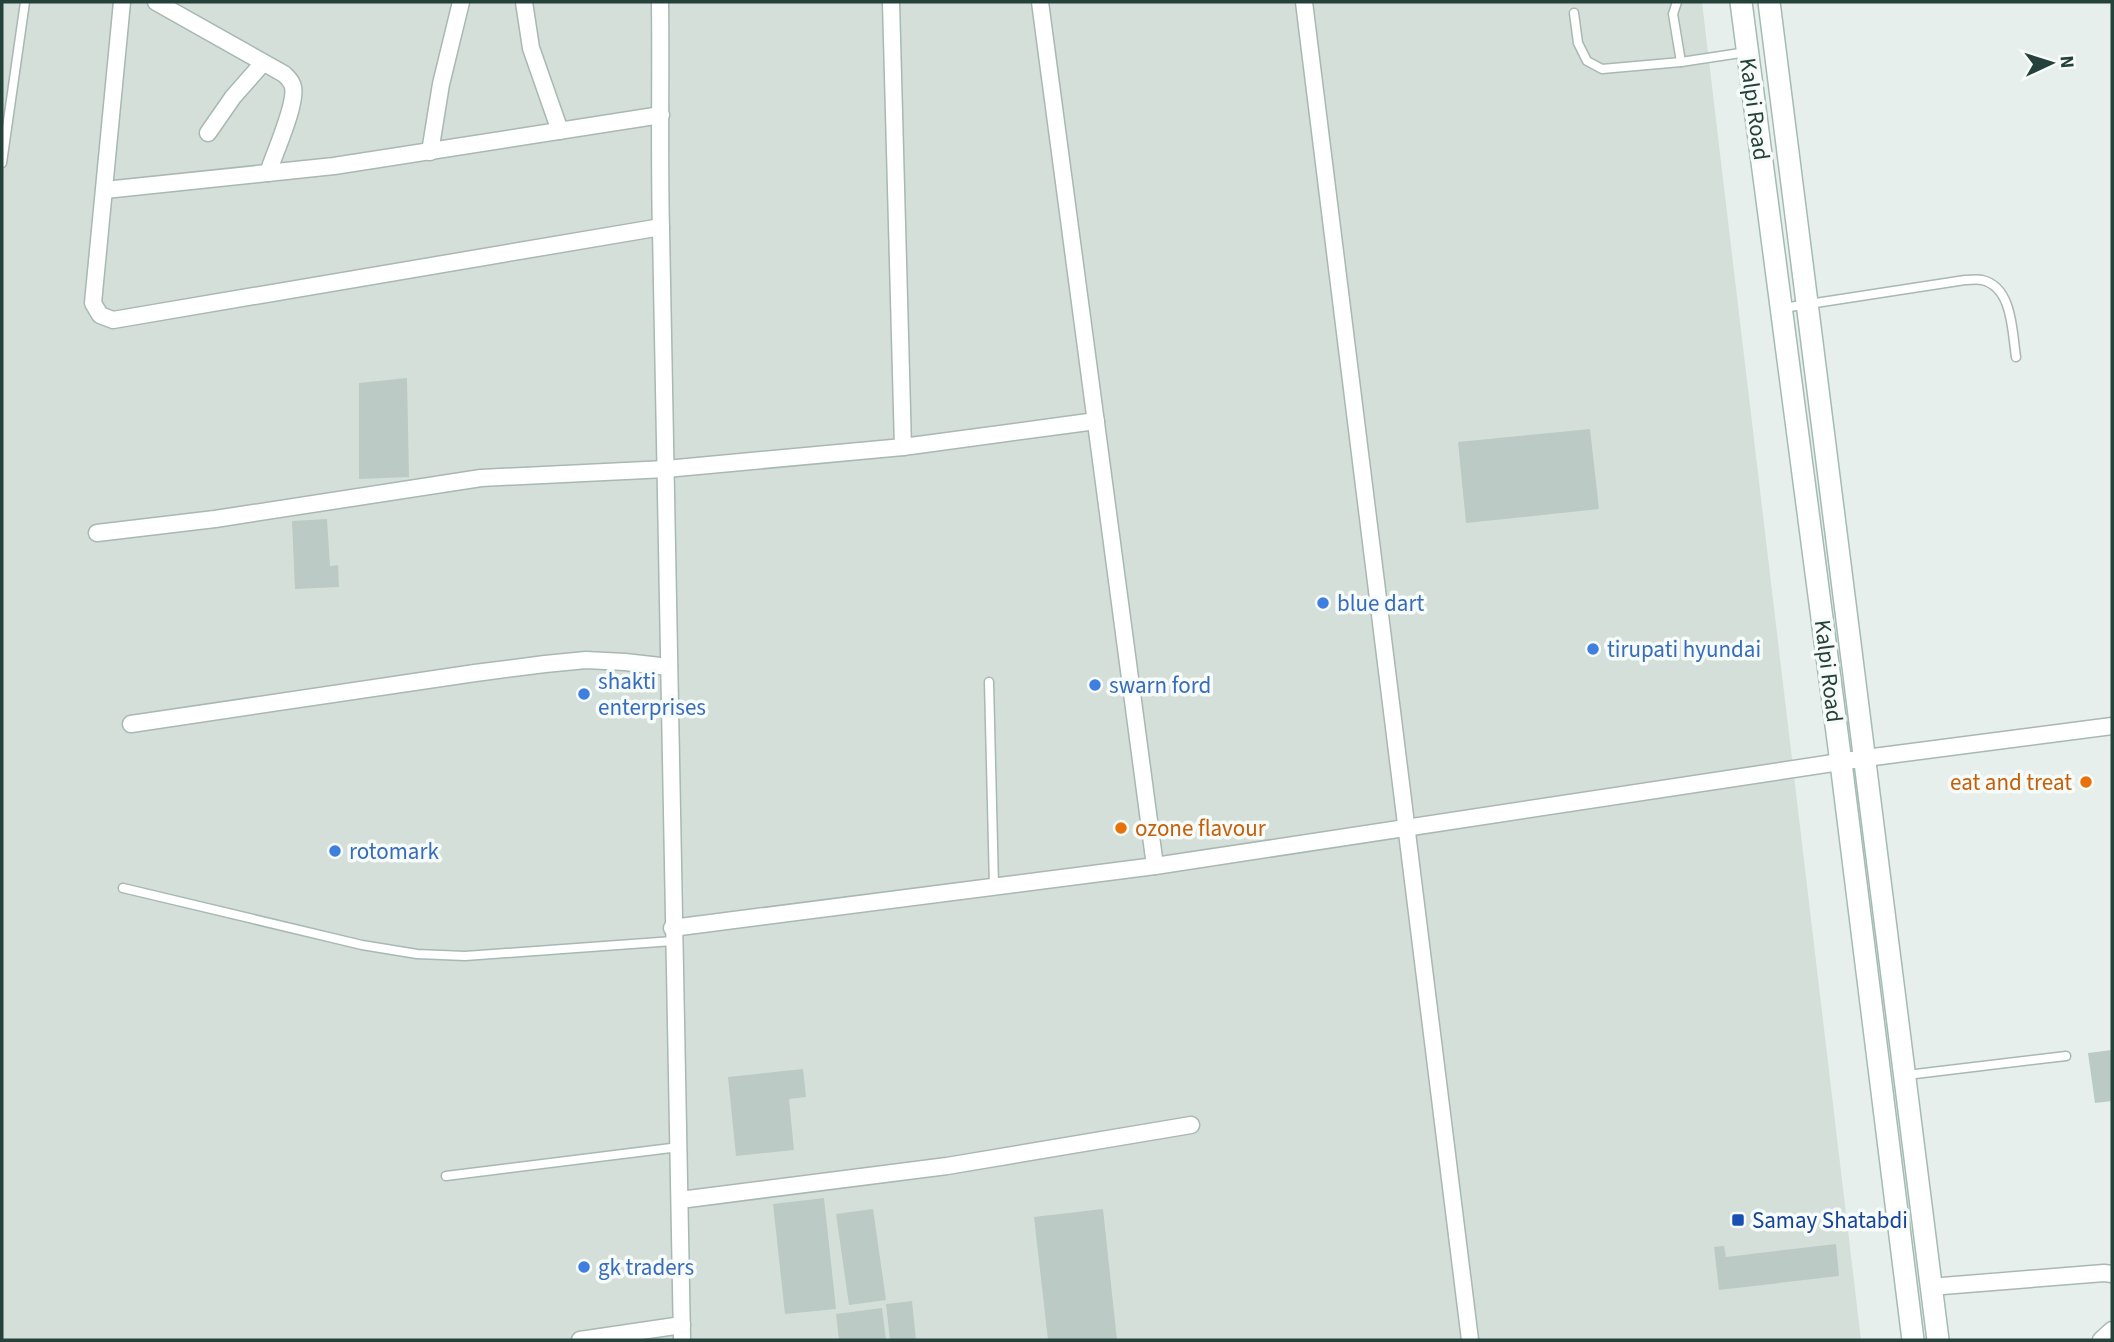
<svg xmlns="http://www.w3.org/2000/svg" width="2114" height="1342" viewBox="0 0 2114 1342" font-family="'Source Sans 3',sans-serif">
	<rect width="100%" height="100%" fill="#e6efeb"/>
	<path fill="#d4dfda" d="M 2,2 L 1702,2 L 1861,1340 L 2,1340 Z"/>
	<g fill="#bbcac4">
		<path d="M 407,378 L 409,477 L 359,479 L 359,383 Z"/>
		<path d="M 1590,429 L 1599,509 L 1466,523 L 1458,442 Z"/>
		<path d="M 327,519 L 330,566 L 338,565 L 339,587 L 295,589 L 292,521 Z"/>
		<path d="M 2112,1050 L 2112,1101 L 2095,1103 L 2088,1053 Z"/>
		<path d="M 803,1069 L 806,1097 L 789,1099 L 794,1150 L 736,1156 L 728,1077 Z"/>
		<path d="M 824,1198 L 836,1309 L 785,1314 L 773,1204 Z"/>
		<path d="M 873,1209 L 886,1300 L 849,1305 L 836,1214 Z"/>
		<path d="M 1103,1209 L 1117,1340 L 1048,1340 L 1034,1217 Z"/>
		<path d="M 1836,1244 L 1839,1276 L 1719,1290 L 1714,1247 L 1724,1246 L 1726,1257 Z"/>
		<path d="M 912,1301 L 916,1340 L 890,1340 L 886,1304 Z"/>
		<path d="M 882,1308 L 886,1340 L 839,1340 L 836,1314 Z"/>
	</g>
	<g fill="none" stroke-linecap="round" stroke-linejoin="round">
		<g stroke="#a8b8b2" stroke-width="11">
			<g id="service">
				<path d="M 1677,2 L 1673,14 L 1681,62"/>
				<path d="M 1574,13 L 1578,43 L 1587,61 L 1602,69 L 1681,62 L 1747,52"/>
				<path d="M 2,163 L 25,2"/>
				<path d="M 1783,308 L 1965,280 C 1971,280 1977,279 1982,280 C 2013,287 2012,332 2016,357"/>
				<path d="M 989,682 L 994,886"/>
				<path d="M 123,888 L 362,945 L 417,954 L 465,956 L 673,941"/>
				<path d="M 1907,1075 L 2066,1056"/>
				<path d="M 446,1176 L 679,1147"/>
			</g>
		</g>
		<g stroke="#a8b8b2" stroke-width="19">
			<g id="minor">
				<path d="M 122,2 L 93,303 L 100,315 L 113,320 L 661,227"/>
				<path d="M 156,2 L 284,74 C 288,78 292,81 293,87 C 297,104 274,154 268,173"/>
				<path d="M 524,2 L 531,48 L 560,131"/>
				<path d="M 660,2 C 661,78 659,154 661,230 C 666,600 674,970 682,1340"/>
				<path d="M 891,2 L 903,447"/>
				<path d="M 1040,2 L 1155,866"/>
				<path d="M 1304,2 L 1470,1340"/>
				<path d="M 208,133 L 233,97 L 263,63"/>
				<path d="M 430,152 L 441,84 L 461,2"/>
				<path d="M 105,190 L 334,166 L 661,115"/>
				<path d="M 97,533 L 215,519 L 481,478 L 666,469 L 903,447 L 1096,421"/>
				<path d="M 131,724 L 475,673 L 545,664 L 586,660 L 625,662 L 669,667"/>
				<path d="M 672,928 L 1155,866 L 1866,758 L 2112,726"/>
				<path d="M 680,1200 L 947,1166 L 1191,1125"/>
				<path d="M 1930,1287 L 2104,1273 L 2112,1274"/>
				<path d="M 580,1340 L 682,1325"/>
				<path d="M 2101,1340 L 2112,1330"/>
			</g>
		</g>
		<g stroke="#a4bbb3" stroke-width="24">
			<g id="secondary">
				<path d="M 1741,2 L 1841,763 L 1913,1340"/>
				<path d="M 1769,2 L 1938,1340"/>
			</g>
		</g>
		<use href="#service" stroke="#fff" stroke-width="8"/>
		<use href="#minor" stroke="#fff" stroke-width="16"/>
		<use href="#secondary" stroke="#fff" stroke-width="21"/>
	</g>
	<g fill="#3f7fe0" stroke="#f7fbf9" stroke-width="2.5">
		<circle cx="1323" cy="603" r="7"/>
		<circle cx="1593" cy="649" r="7"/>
		<circle cx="1095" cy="685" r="7"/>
		<circle cx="584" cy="694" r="7"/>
		<circle cx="335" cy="851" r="7"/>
		<circle cx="584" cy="1267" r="7"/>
	</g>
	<g fill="#e8710a" stroke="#f7fbf9" stroke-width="2.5">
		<circle cx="2086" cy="782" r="7"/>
		<circle cx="1121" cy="828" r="7"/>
	</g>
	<rect fill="#1a4fb4" stroke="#f7fbf9" stroke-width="2.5" x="1731" y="1213" width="14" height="14" rx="3.5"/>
	<g text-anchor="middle" stroke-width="7" stroke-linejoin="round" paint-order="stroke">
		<g font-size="23" fill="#24423a" stroke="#f7fbf9">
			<text transform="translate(1755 109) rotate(82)" y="8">Kalpi Road</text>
			<text transform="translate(1829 671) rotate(83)" y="8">Kalpi Road</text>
		</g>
		<g font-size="23" fill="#366cbe" stroke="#f7fbf9" text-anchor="start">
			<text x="1337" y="611">blue dart</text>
			<text x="1607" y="657">tirupati hyundai</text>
			<text x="598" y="689">shakti<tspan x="598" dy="26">enterprises</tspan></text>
			<text x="1109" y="693">swarn ford</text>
			<text x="349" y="859">rotomark</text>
			<text x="598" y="1275">gk traders</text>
		</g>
		<g font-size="23" fill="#c56008" stroke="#f7fbf9" text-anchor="end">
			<text x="2072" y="790">eat and treat</text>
			<text x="1135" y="836" text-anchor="start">ozone flavour</text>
		</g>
		<g font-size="23" fill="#164399" stroke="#f7fbf9" text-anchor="start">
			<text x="1752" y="1228">Samay Shatabdi</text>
		</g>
	</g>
	<rect width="2114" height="1342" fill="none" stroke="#24423a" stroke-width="7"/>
	<g transform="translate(2051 63) rotate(86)" stroke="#f7fbf9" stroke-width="5" paint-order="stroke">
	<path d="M0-5L12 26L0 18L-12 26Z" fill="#24423a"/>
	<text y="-10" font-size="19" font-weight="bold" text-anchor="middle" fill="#24423a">N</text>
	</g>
</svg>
